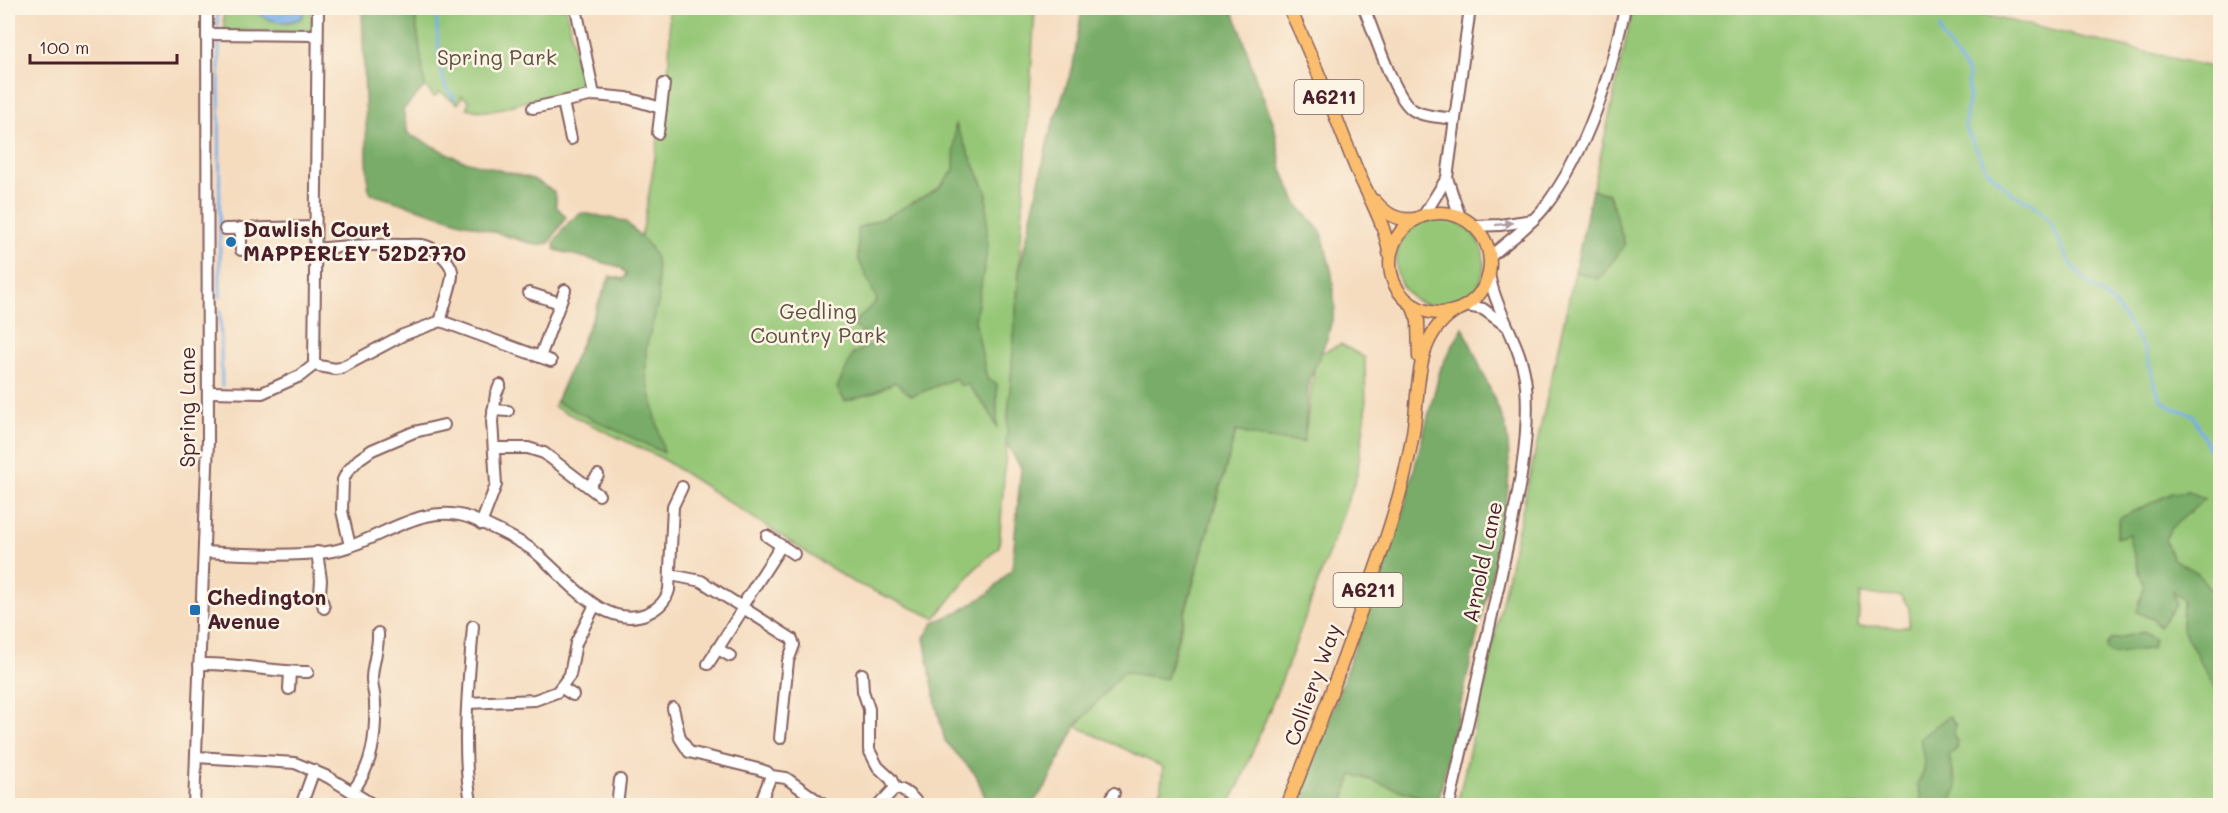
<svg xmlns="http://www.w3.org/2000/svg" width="2228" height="813" viewBox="0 0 2228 813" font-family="Mali,sans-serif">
	<rect width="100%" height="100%" fill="#fcf5e5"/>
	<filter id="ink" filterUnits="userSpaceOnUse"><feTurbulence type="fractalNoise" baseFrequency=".0167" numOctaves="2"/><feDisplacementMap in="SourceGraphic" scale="12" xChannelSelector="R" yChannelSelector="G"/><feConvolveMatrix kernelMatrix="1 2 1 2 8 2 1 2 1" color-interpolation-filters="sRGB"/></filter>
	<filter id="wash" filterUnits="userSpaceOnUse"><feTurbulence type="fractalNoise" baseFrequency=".008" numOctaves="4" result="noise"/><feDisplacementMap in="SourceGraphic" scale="24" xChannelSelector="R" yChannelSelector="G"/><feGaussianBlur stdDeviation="1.35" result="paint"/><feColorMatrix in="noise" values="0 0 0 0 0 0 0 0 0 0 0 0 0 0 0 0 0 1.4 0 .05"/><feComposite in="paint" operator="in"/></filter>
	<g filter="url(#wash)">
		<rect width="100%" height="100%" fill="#f5dcbf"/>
		<g fill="#96c777" stroke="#707351" stroke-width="1.5" fill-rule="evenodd">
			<path d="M 223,8 L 312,8 L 312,27 L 309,31 L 224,31 Z"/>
			<path d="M 414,8 L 566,8 L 582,88 L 579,90 C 562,94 544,97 527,101 C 507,106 488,116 467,108 L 469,101 L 462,96 L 458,104 L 440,92 L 434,97 L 425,86 Z"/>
			<path d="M 668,8 L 1035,8 L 1019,272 L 999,547 L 975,569 L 935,618 L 851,581 L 661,458 L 554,407 L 610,276 L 624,279 L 643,229 L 658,139 L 669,64 L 670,33 Z"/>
			<path d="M 1633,8 L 1954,8 L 2220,69 L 2220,805 L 1457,806 ZM 1860,594 L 1900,596 L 1909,607 L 1909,627 L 1858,626 Z"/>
			<circle cx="1440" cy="263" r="44"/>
			<path d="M 1341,344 L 1365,358 L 1366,411 L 1357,475 L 1287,667 L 1239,785 L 1228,805 L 1159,805 L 1163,767 L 1076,726 L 1123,672 L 1167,678 L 1236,431 L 1269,439 L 1304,442 L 1316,355 Z"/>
			<path d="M 1352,773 L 1438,803 L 1437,806 L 1342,806 Z"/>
		</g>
		<g fill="#78ac68" stroke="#61664a" stroke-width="1.5">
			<path d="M 362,8 L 414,8 L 425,86 L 403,110 L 408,134 L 461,160 L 533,179 L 553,191 L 556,197 L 556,206 L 566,217 L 549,243 L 536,245 L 371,194 L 368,186 Z"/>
			<path d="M 1082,8 L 1231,8 L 1241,31 L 1254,74 L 1274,124 L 1282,170 L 1297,204 L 1322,233 L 1332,274 L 1335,308 L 1327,339 L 1309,380 L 1304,442 L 1269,439 L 1236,431 L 1166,679 L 1123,672 L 1076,726 L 1046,786 L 1031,805 L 988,805 L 976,775 L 945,741 L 937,709 L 924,638 L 934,622 L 962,610 L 988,594 L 1012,569 L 1021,468 L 1006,443 L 1019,272 L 1049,136 L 1073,66 Z"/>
			<path d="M 955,123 L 987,193 L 987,252 L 975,320 L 987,379 L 997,384 L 997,428 L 989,411 L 968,385 L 960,385 L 954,379 L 912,396 L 895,382 L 873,393 L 845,401 L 837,388 L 853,354 L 877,342 L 852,325 L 877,300 L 858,258 L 858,228 L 888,216 L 939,188 L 954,170 Z"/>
			<path d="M 1592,190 L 1609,194 L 1625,245 L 1599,279 L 1575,272 Z"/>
			<path d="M 583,213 L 625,221 L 648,244 L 656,258 L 659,300 L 646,348 L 646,375 L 664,453 L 556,402 L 610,277 L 624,280 L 627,274 L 620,267 L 555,250 L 554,243 C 561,233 571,216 583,213 Z"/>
			<path d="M 1463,327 L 1505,424 C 1518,487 1496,554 1482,615 C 1467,677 1452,740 1438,803 L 1352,774 L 1342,805 L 1295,805 L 1315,758 L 1402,515 L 1441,367 Z"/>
			<path d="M 2189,491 L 2205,499 L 2171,528 L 2165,540 L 2173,559 L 2197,572 L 2220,602 L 2220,698 L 2182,628 L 2183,599 L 2173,591 L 2176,605 L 2159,627 L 2154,620 L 2137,612 L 2144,587 L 2129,539 L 2130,534 L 2116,538 L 2120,518 L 2172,493 Z"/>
			<path d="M 2143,632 L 2154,639 L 2152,648 L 2112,654 L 2107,650 L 2106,646 L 2110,640 Z"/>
			<path d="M 1949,716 L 1956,725 L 1953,735 L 1957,741 L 1957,749 L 1949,755 L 1957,788 L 1952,801 L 1954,805 L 1920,805 L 1921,797 L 1917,784 C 1930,767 1922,758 1920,738 Z"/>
		</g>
		<path fill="#78afe7" stroke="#616789" stroke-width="1.5" d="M 252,8 L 305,8 L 302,18 C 283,26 266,22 252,8 Z"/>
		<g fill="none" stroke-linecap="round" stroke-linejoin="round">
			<g stroke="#78afe7" stroke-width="3">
				<path d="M 217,8 L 218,29"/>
				<path d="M 436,8 L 439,59 L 445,86 L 455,99"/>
				<path d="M 1940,27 L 1941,35 L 1968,73 L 1969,94 L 1965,127 L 1988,171 L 2013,194 L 2032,203 L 2048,219 L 2069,261 L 2090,285 L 2116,306 L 2145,350 L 2159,397 L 2171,407 L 2193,415 L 2213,457"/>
				<path d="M 219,42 L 220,297"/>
				<path d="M 220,310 L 222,386"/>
			</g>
		</g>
	</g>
	<g filter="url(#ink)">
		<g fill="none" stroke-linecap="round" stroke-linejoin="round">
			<g stroke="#86615f" stroke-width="14">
				<g id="minor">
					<path d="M 576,8 L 594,95"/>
					<path d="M 1364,8 C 1374,31 1394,98 1413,110 C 1424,117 1442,117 1455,119"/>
					<path d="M 207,34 L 317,35"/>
					<path d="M 563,102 L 571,139"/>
					<path d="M 533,108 L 594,95 L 627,98 L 661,108"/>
					<path d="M 658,133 L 664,84"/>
					<path d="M 1447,178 L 1460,217"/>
					<path d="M 1424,215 L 1447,178 L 1470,8"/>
					<path d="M 1474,226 L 1500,225 L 1533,220"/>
					<path d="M 241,228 L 241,250"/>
					<path d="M 225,229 L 315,227"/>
					<path d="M 314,249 C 344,246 373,244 403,245 C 410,245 419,244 426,246 C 436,249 450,261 452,271 C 454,281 442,308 441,321"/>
					<path d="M 1490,257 C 1508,241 1529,227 1544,208 C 1588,151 1610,76 1625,8"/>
					<path d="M 529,293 L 560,303"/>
					<path d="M 1467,306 L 1483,309 L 1505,325"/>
					<path d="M 540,357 L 565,290"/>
					<path d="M 314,365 L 318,8"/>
					<path d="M 209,392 L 262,393 L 300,376 L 314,365 L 335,369 L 341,368 L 403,335 L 441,321 L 551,361"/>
					<path d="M 493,410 L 508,411"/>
					<path d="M 494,448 L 528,448 L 544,453 L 599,495"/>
					<path d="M 589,486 L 598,475"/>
					<path d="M 481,524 L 496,485 L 492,421 L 496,394 L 500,385"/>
					<path d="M 767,536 L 794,554"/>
					<path d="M 350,546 L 342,511 L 343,480 L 347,472 L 359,459 L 372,450 L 414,432 L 444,425"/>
					<path d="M 204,552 C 245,554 286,557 327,552 C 376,545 419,500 470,518 C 488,525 515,538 531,549 C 562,571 602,633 648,613 C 659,608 666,601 669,590 L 673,506 L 682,487"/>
					<path d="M 317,552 L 321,580 L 320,593 L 324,608"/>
					<path d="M 671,575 L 701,581 L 792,639 L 794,645 L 788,661 L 780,738"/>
					<path d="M 718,649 L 730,656"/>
					<path d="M 199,664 C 236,663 271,672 308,672"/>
					<path d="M 708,664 L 741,612 L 744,603 L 781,546"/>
					<path d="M 862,674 L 863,691 L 869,709 L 869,750 L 878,767 L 891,779 L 895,788 C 906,790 913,797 919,806"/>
					<path d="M 562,688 L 573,695"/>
					<path d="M 289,689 L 290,672"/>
					<path d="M 468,703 L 535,700 L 557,692 L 570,675 L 576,643 L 595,605"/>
					<path d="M 673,708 L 680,738 L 689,752 L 758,769 L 767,772 L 771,776 L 786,778 L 825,806"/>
					<path d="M 196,757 L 295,763 L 328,777 L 375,806"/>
					<path d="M 352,792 C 373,766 376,735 375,703 C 375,695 372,687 372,679 C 372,664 379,649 378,633"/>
					<path d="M 194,806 L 208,441 L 207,8"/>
					<path d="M 301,806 L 314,770"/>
					<path d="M 472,806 C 460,753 469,681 473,626"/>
					<path d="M 617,806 L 620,780"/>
					<path d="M 759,806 L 771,776"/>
					<path d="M 878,806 L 895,788"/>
					<path d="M 1108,806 L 1114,793"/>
					<path d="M 1449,806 C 1466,730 1483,655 1500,579 C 1513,518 1531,448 1526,386 C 1523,346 1496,313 1489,274"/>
				</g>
			</g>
			<g stroke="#86615f" stroke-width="15">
				<g id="major">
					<path d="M 1289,8 C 1315,60 1334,114 1356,168 C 1368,196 1385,223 1389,253"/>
					<path d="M 1375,201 C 1386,214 1397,221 1415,219"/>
					<circle cx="1440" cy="263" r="50"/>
					<path d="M 1412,305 L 1418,321 L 1419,357"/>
					<path d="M 1287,806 C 1313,742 1337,678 1360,613 C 1381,554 1403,495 1413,433 C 1420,390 1413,340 1453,312"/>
				</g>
			</g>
			<use href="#minor" stroke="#fff" stroke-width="10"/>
			<use href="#major" stroke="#fbbd6e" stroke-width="12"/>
		</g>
		<defs><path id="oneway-solid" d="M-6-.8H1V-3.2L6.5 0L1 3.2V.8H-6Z" transform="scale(1.5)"/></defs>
		<use fill="#ae9aa0" href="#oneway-solid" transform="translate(1504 224) rotate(-7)"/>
	</g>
	<g fill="#1f6fb2" stroke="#fcf5e5" stroke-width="2">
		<circle cx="231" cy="242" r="6"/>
		<rect x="189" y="604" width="12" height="12" rx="3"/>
	</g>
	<g text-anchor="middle" stroke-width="5" stroke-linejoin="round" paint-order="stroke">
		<g fill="#fcf5e5" stroke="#7f5f63" stroke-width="1.5">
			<rect x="1294.5" y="80" width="69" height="34" rx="4.5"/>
			<rect x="1333.5" y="573" width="69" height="34" rx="4.5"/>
		</g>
		<g font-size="20" font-weight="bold" fill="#4a1f2b">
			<text x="1329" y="104">A6211</text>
			<text x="1368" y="597">A6211</text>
		</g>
		<g font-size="21" fill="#615142" stroke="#fcf5e5">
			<text x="497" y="65">Spring Park</text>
			<text x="818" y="319">Gedling<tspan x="818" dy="24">Country Park</tspan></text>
		</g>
		<g font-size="21" font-weight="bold" fill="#4a1f2b" stroke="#fcf5e5" text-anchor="start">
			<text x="243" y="237">Dawlish Court<tspan x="243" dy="24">MAPPERLEY 52D2770</tspan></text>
			<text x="207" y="605">Chedington<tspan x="207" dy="24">Avenue</tspan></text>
		</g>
		<g font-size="21" fill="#4a1f2b" stroke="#fcf5e5">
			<text transform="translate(188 407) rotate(-90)" y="7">Spring Lane</text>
			<text transform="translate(1483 562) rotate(-78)" y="7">Arnold Lane</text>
			<text transform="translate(1313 685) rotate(-70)" y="7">Colliery Way</text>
		</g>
	</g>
	<rect width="2228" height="813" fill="none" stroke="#fcf5e5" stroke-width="30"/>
	<path d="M30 54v9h147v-9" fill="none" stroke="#4a1f2b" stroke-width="3"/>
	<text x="39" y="54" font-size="18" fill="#4a1f2b" stroke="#fcf5e5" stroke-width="4.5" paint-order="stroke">100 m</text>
</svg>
